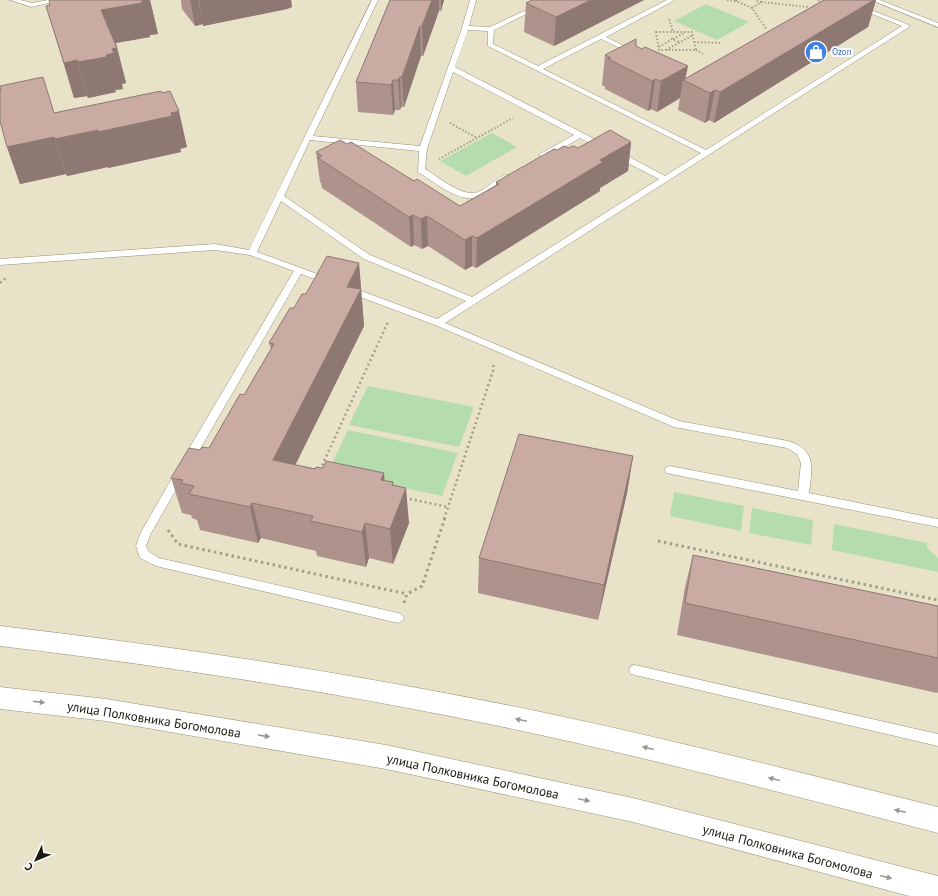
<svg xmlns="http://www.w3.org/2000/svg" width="938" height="896" viewBox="0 0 938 896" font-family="'PT Sans',sans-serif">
	<rect width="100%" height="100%" fill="#e8e3c8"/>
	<g fill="#b5dcad">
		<path d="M 706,4 L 749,22 L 717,40 L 674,21 Z"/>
		<path d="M 492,133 L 517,147 L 466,176 L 440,161 Z"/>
		<path d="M 368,386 L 474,407 L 459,447 L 349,425 Z"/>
		<path d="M 348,430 L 458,453 L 442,496 L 328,472 Z"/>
		<path d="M 674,492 L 744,506 L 741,531 L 670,516 Z"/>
		<path d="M 752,508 L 813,520 L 811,545 L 749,533 Z"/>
		<path d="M 834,524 L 927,543 L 927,548 L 938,558 L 938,572 L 832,550 Z"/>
	</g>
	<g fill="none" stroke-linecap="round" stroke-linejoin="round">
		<g stroke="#969178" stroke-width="1">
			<g id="lane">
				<path d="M 10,0 L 20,0 L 32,3 L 48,0 L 61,0 L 32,7 Z"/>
				<path d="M 372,0 L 378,0 L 313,136 L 420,146 L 462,28 L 470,0 L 476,0 L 469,26 L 490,27 L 547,0 L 555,0 L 494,30 L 493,44 L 538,66 L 667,0 L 675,0 L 606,37 L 634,51 L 634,53 L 630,53 L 601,39 L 543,69 L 706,150 L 902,26 L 837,0 L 846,0 L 909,25 L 909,27 L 445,323 L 679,421 L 788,441 C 817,450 812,468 809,493 L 938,519 L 938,527 L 666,473 L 665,470 L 666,467 L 670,466 L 798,491 L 801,463 L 797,454 L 787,448 L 674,427 L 435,325 L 347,292 L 346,290 L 347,288 L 353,288 L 437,319 L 466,301 L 364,259 L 281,201 L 257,252 L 331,279 L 332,281 L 328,284 L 301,274 L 192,463 L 184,463 L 183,460 L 184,457 L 294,271 L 250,255 L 215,250 L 0,265 L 0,259 L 215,244 L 249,250 ZM 468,30 L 488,31 L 488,46 L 701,153 L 665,176 L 620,152 L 614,152 L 614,156 L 659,179 L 472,297 L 370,255 L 284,196 L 310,140 L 419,151 L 418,172 C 435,182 459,204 480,197 C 491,193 500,185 510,179 L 510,175 C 498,173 485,194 472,193 C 457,193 437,176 425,169 L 427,149 L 453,72 L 574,135 L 540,154 L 540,158 L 546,158 L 580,138 L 600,149 L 606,149 L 606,145 L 455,67 Z"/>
				<path d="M 871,0 L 880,0 L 938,23 L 938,27 Z"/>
				<path d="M 180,470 L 184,471 L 185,474 L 150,535 L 146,546 L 149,552 L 159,558 L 398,613 L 402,615 L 404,618 L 402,621 L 398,623 L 156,566 L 140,558 L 136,546 L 140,534 L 176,471 Z"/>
				<path d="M 635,665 L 938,734 L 938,746 L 635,675 L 631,674 L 629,670 L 631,666 Z"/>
			</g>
		</g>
		<g stroke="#969178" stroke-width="1">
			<g id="street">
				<path d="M 0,626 C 181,647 362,675 541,712 C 674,740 806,774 938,807 L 938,833 C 806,799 674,764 541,735 C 362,696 182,668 0,646 Z"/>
				<path d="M 0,687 L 106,699 L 386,745 L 633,798 L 938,876 L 938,896 L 909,896 L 633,822 L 386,769 L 106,721 L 0,709 Z"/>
			</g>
		</g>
		<g stroke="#a29e89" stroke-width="2" stroke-dasharray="1.5 2" stroke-linecap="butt">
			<path d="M 727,0 L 736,1"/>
			<path d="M 737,0 L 736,1 L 752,8 L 767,30"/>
			<path d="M 818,1 L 820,0"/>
			<path d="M 761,2 L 808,7"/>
			<path d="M 752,8 L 761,2 L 755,0"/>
			<path d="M 669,19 L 673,32"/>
			<path d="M 656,32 L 692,32 L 696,50 L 659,50 Z"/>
			<path d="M 673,39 L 684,33"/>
			<path d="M 694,42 L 722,43"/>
			<path d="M 659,47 L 672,39 L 679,42"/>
			<path d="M 666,50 L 693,35"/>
			<path d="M 696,50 L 703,54"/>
			<path d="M 450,123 L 477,138"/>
			<path d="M 439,159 L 513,118"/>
		</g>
		<g stroke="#a29e89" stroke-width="2.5" stroke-dasharray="2 3" stroke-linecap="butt">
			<path d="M 0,283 L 6,278"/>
			<path d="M 320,470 L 388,322"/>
			<path d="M 405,498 L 448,507"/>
			<path d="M 444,519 L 494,368 L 493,365"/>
		</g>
		<g stroke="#a29e89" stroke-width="3" stroke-dasharray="2.5 3.5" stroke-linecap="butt">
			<path d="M 168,530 L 178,544 L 407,594"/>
			<path d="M 658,541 L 938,600"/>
			<path d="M 404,603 L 407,594 L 422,586 L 445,518"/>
		</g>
		<use href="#lane" fill="#fff" fill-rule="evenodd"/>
		<use href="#street" fill="#fff" fill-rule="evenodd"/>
	</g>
	<g fill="#ad938c">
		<path d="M 49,0 L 150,0 L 158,34 L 150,35 L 150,37 L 116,43 L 126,83 L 122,84 L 123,89 L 115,90 L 116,92 L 88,98 L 87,96 L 74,98 L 46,6 L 50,5 Z"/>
		<path d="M 181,0 L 291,0 L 292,7 L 287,9 L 203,26 L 203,24 L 195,26 L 182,9 Z"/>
		<path d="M 390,0 L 444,0 L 441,11 L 439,11 L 423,56 L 421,56 L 404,107 L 401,107 L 400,110 L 395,110 L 393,115 L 358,112 L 356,82 Z"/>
		<path d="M 644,0 L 554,46 L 524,32 L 526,3 Z"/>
		<path d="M 824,0 L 876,0 L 868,27 L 714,123 L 709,120 L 705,123 L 678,110 L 680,98 L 657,112 L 651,109 L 648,111 L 605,89 L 605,87 L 602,85 L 605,55 L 636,46 L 686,78 Z"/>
		<path d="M 54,113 L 187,147 L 180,149 L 181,152 L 108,168 L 108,167 L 67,176 L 66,174 L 20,184 L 7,147 Z"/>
		<path d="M 631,142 L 628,171 L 600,188 L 600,191 L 476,268 L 472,266 L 465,270 L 428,246 L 422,249 L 414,245 L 411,247 L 322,188 L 321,183 L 320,182 L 316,152 L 347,144 L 460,206 L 496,185 L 496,182 L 557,150 L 569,148 L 578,148 Z"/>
		<path d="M 359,263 L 364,326 L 295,465 L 385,481 L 393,485 L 409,523 L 393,564 L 369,558 L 366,567 L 317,556 L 316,551 L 261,538 L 258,543 L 200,530 L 197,520 L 192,518 L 191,515 L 182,513 L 171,478 L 200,450 L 209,448 L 244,395 L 271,349 L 269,343 L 294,308 L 306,294 Z"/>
		<path d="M 633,456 L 627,493 L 598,620 L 478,593 L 479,558 Z"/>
		<path d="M 693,555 L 938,606 L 938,692 L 937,693 L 677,635 L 685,587 Z"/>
	</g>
	<g fill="#8d7872">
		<path d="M 148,0 L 150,0 L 158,34 L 150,35 L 150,37 L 110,44 L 101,10 Z"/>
		<path d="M 190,0 L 198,0 L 203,24 L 195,26 Z"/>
		<path d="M 199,0 L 291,0 L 292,7 L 287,9 L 203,26 Z"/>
		<path d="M 432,0 L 439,0 L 439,11 L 423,56 L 422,26 Z"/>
		<path d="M 441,0 L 444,0 L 441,11 Z"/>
		<path d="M 591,0 L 644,0 L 554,46 L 556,17 Z"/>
		<path d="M 874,0 L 876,0 L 868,27 L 714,123 L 720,92 Z"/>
		<path d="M 420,26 L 421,56 L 404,107 L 402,77 Z"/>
		<path d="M 117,48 L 126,83 L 122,84 L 123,89 L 115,90 L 116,92 L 88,98 L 78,62 L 106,55 L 112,49 Z"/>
		<path d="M 77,60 L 87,96 L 74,98 L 64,63 Z"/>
		<path d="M 688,66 L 685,81 L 683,80 L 680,98 L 657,112 L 661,81 Z"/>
		<path d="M 400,77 L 401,107 L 400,110 L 398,80 Z"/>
		<path d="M 655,79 L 651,109 L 648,111 L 652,81 Z"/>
		<path d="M 393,80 L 395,110 L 393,115 L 391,85 Z"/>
		<path d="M 715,90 L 709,120 L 705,123 L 710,93 Z"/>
		<path d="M 179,111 L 187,147 L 180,149 L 181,152 L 108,168 L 98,132 Z"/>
		<path d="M 98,130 L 108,167 L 67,176 L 55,139 Z"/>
		<path d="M 54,137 L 66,174 L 20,184 L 7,147 Z"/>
		<path d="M 631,142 L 628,171 L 600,188 L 600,191 L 476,268 L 477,238 L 600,160 Z"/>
		<path d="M 413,215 L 414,245 L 411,247 L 409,217 Z"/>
		<path d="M 427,216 L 428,246 L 422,249 L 421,219 Z"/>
		<path d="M 472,236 L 472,266 L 465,270 L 465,240 Z"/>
		<path d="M 359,263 L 364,326 L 280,496 L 273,460 L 347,287 Z"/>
		<path d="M 633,456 L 627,493 L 598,620 L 604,585 Z"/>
		<path d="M 384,473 L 387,509 L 381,480 Z"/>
		<path d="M 393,482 L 395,516 L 406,488 L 409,523 L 393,564 L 390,529 L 392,485 Z"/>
		<path d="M 252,503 L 261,538 L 258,543 L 250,507 Z"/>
		<path d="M 365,523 L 369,558 L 366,567 L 362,532 Z"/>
	</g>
	<g fill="#c9aba3" stroke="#8d7872">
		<path d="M 49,0 L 148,0 L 142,1 L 142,3 L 101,10 L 117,48 L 112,49 L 114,53 L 106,55 L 107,57 L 78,62 L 77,60 L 64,63 L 46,6 L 50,5 Z"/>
		<path d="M 390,0 L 432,0 L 422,26 L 420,26 L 402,77 L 400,77 L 398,80 L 393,80 L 391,85 L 356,82 Z"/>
		<path d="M 532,0 L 591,0 L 556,17 L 526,3 Z"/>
		<path d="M 824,0 L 874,0 L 720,92 L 715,90 L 710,93 L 683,80 Z"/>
		<path d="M 636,39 L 636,46 L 642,49 L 645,47 L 688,66 L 661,81 L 655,79 L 652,81 L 608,59 L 611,58 L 605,55 Z"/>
		<path d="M 43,77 L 54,113 L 161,91 L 162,93 L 170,91 L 179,111 L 171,113 L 172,116 L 98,132 L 98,130 L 55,139 L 54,137 L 7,147 L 0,121 L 0,91 L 1,91 L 0,86 Z"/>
		<path d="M 610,130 L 631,142 L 600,160 L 603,162 L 477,238 L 472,236 L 465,240 L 427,216 L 421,219 L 413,215 L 409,217 L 318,158 L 322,156 L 316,152 L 340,140 L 347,144 L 351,142 L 414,181 L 417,179 L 460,206 L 499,184 L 496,182 L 554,149 L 557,150 L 564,146 L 569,148 L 573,146 L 578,148 Z"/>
		<path d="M 327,256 L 359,263 L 347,287 L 361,289 L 273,460 L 315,469 L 316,467 L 323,468 L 326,461 L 384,473 L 381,480 L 393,482 L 392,485 L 406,488 L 390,529 L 365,523 L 362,532 L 311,521 L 313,516 L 252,503 L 250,507 L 189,494 L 194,486 L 181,483 L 183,480 L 171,478 L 189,448 L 200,450 L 202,447 L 209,448 L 240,394 L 244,395 L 274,344 L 269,343 L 290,308 L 294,308 L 302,294 L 306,294 Z"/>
		<path d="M 519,434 L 633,456 L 604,585 L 479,558 Z"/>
		<path d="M 693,555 L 938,606 L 938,658 L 685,603 Z"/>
	</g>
	<defs><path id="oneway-solid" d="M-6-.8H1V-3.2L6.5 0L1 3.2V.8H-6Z"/></defs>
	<g fill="#989893">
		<use href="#oneway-solid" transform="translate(39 702) rotate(7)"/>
		<use href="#oneway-solid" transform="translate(521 720) rotate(-168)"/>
		<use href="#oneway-solid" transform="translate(264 736) rotate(9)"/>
		<use href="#oneway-solid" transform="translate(648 748) rotate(-166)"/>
		<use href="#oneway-solid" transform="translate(774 779) rotate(-166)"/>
		<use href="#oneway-solid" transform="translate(584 800) rotate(12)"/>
		<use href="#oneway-solid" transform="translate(900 811) rotate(-166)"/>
		<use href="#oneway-solid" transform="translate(886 877) rotate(15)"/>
	</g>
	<defs>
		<g id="shop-disc" transform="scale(1.15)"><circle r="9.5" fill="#3f7fe0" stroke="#fff"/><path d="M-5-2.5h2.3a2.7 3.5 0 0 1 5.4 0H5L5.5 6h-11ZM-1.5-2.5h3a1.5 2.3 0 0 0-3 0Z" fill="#fff"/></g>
	</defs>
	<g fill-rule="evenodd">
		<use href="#shop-disc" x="816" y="52"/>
	</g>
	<g text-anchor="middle" stroke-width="4" stroke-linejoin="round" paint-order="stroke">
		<g font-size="9" fill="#366cbe" stroke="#fff" text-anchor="start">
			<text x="832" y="55">Ozon</text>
		</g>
		<g font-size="13" fill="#1a190f" stroke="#fff">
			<text transform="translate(154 719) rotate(9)" y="5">улица Полковника Богомолова</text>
			<text transform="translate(473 776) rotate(12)" y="5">улица Полковника Богомолова</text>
			<text transform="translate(788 851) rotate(15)" y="5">улица Полковника Богомолова</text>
		</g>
	</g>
	<g transform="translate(36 860) rotate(226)" stroke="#ffffff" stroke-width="3" paint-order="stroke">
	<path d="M0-3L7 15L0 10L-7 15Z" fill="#1a190f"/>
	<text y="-6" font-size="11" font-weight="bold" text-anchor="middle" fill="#1a190f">С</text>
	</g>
</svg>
